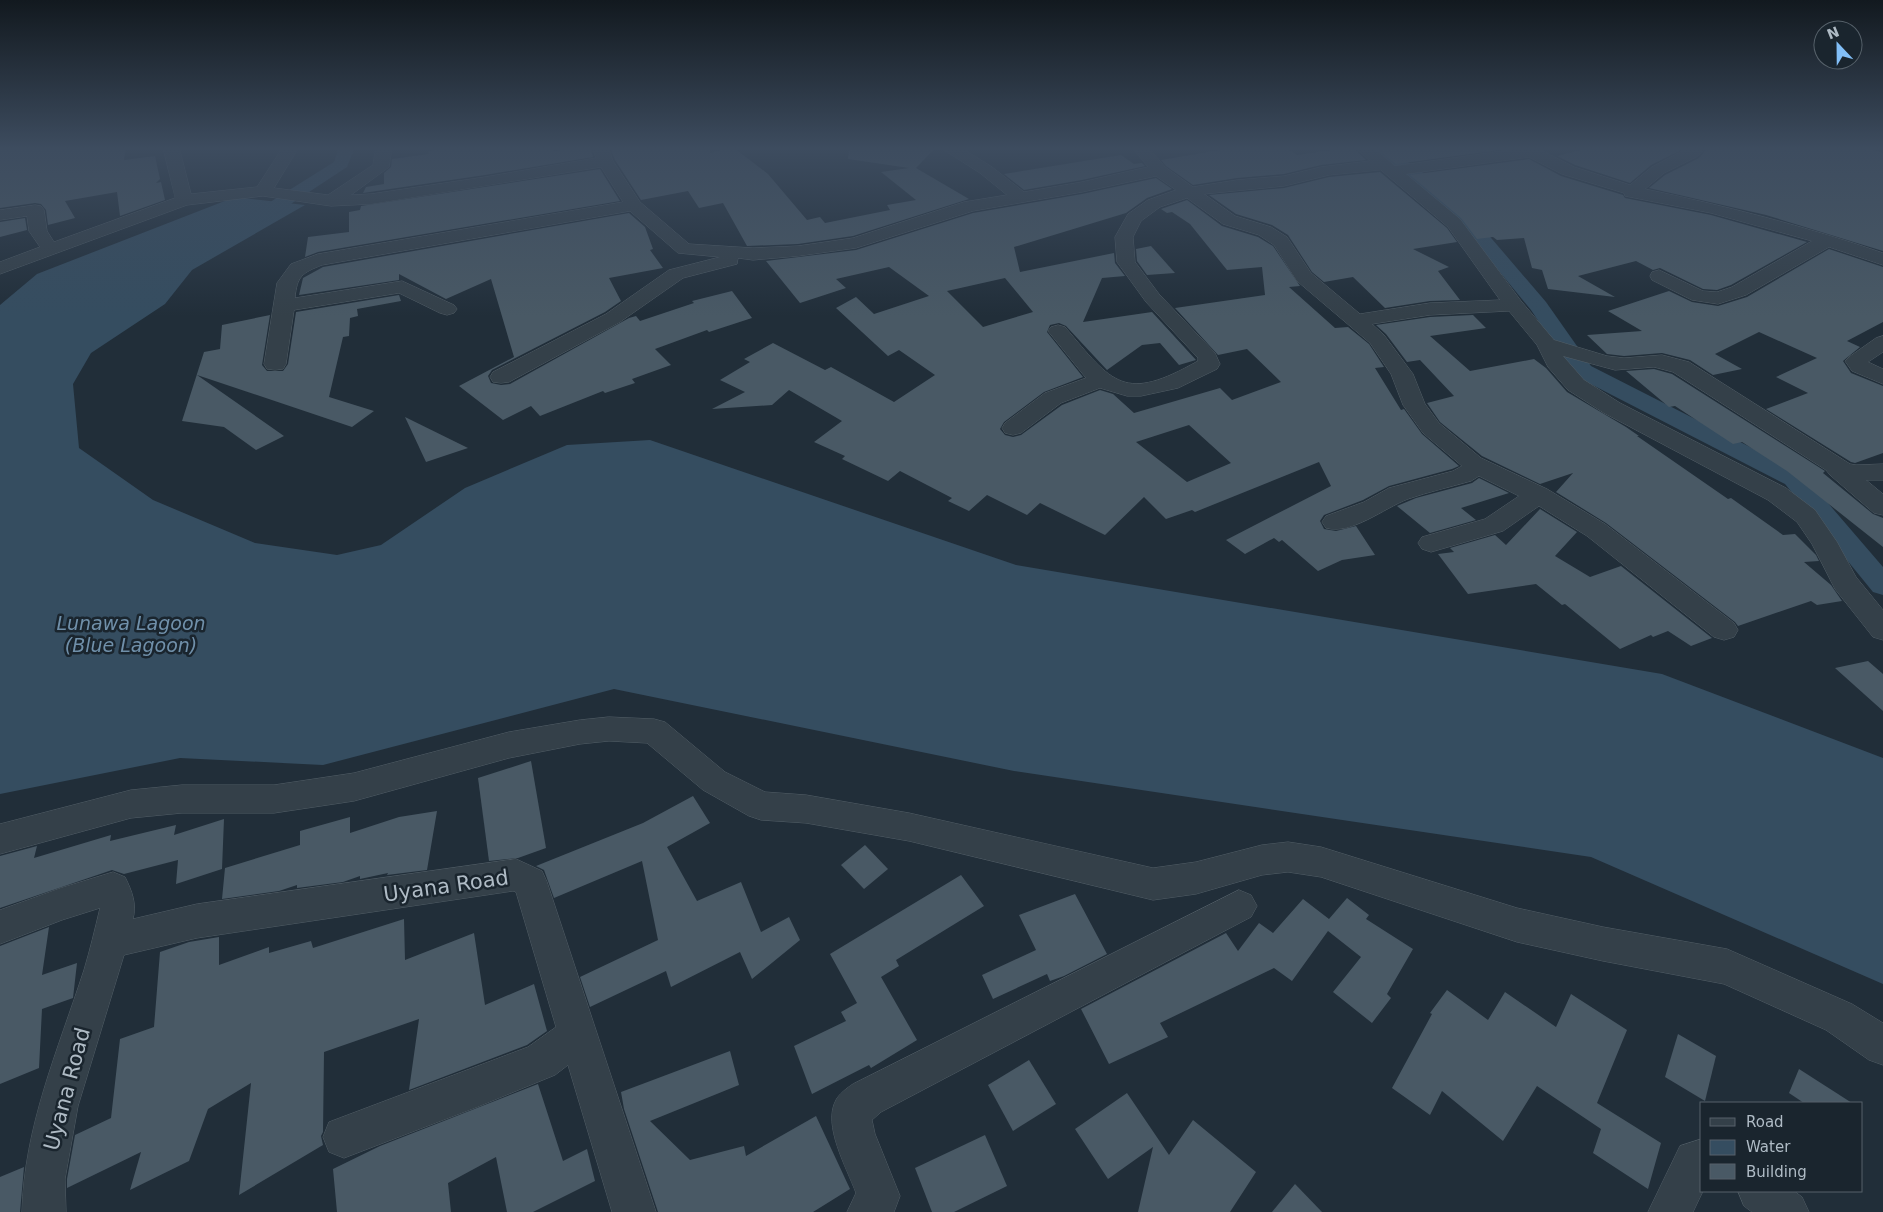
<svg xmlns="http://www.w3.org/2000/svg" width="1883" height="1212" viewBox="0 0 1883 1212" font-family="'DejaVu Sans',sans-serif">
	<rect width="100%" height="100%" fill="#212e39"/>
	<path fill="#354d60" d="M 235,197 L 305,205 L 192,270 L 165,304 L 91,353 L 73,384 L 79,448 L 153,500 L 255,543 L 337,555 L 381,545 L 465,488 L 567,445 L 650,440 L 1016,565 L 1662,674 L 1883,758 L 1883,984 L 1591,857 L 1014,771 L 614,689 L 323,765 L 180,758 L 0,794 L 0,305 L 37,274 Z"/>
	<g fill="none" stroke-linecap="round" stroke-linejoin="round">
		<g fill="#354d60" fill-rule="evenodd">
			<path d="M 339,147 L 355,147 L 347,167 L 271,217 L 255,225 L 249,226 L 243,225 L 240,221 L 243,217 L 259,209 L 334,162 Z"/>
			<path d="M 1368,147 L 1386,147 L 1425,174 L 1474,218 L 1546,302 L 1591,366 L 1803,474 L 1883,567 L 1883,595 L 1873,592 L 1785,484 L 1575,376 L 1531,310 L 1462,226 L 1413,180 Z"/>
		</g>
	</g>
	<g fill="#495965" fill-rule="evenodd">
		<path d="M 0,147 L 126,147 L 124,160 L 155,156 L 160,179 L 156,183 L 161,182 L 165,200 L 120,216 L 117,192 L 65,201 L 75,218 L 48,225 L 46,210 L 41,204 L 35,203 L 0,208 Z"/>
		<path d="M 455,147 L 551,147 L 553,151 L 590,147 L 593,157 L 485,175 L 363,193 L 366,187 L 384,184 L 384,173 L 391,167 L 392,159 L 429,154 L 428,151 Z"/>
		<path d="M 610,147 L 710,147 L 710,153 L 733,147 L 768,174 L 807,220 L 820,217 L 825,223 L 890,210 L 887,205 L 916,200 L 881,172 L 909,168 L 848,159 L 849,147 L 936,147 L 916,168 L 969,199 L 853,236 L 798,244 L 747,246 L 723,203 L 699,208 L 688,191 L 641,200 L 615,160 Z"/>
		<path d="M 1238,147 L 1285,147 L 1297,155 L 1353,147 L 1366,160 L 1321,165 L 1284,174 L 1237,178 L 1193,185 L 1166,166 L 1161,160 Z"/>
		<path d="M 1375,147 L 1514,147 L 1514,148 L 1396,164 Z"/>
		<path d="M 1586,147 L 1687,147 L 1651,165 L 1630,183 L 1575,165 L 1557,156 L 1585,149 Z"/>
		<path d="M 1709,147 L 1863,147 L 1883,153 L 1883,251 L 1766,215 L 1649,188 L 1665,175 L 1699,158 Z"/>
		<path d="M 1121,155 L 1134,164 L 1142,163 L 1145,166 L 1082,180 L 1024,190 L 1004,174 Z"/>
		<path d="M 1529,159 L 1561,176 L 1623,195 L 1625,198 L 1711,215 L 1807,242 L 1731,285 L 1717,290 L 1703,289 L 1660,268 L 1653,270 L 1636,261 L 1578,276 L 1615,297 L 1548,289 L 1542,270 L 1532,268 L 1524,238 L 1497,240 L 1493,237 L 1477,239 L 1461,218 L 1410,175 Z"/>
		<path d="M 600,169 L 620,201 L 318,252 L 305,257 L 308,237 L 349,232 L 349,212 L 360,210 L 361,206 Z"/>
		<path d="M 1380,172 L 1447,228 L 1457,242 L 1413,249 L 1449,267 L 1438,271 L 1460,300 L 1430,301 L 1385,308 L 1353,277 L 1324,282 L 1312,272 L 1288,235 L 1272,225 L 1236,214 L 1209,195 L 1284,188 L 1329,177 Z"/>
		<path d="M 1156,178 L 1172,189 L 1147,198 L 1126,213 L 1014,247 L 1020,272 L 1114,253 L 1115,263 L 1125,276 L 1102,278 L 1083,322 L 1152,312 L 1196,360 L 1179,365 L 1160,343 L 1142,345 L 1107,370 L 1066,326 L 1059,323 L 1050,325 L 1047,332 L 1083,377 L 1044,392 L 1004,422 L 1000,429 L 1005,435 L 1013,437 L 1021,435 L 1062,405 L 1100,390 L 1113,394 L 1134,413 L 1220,388 L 1232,400 L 1281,382 L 1247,349 L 1218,355 L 1175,308 L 1265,295 L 1262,267 L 1227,270 L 1190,224 L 1172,212 L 1167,213 L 1161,209 L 1187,200 L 1222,226 L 1258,237 L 1273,246 L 1300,286 L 1289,287 L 1335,328 L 1348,327 L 1369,344 L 1384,367 L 1375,368 L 1401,410 L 1404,409 L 1422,434 L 1459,466 L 1452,469 L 1389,486 L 1363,500 L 1324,515 L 1320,521 L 1324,529 L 1336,531 L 1356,526 L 1375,555 L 1342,560 L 1318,571 L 1282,540 L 1279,542 L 1274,538 L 1245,554 L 1226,540 L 1331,486 L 1319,462 L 1195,512 L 1192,510 L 1166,519 L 1144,497 L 1105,535 L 1040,503 L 1027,515 L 987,495 L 969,511 L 948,501 L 952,498 L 900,471 L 888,481 L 842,459 L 845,456 L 814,442 L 842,421 L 789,390 L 772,405 L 712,409 L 745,392 L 720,380 L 750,362 L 744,359 L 773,343 L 825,370 L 831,367 L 894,402 L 935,375 L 899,350 L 888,356 L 836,308 L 856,297 L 874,314 L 935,294 L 929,296 L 889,267 L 836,279 L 846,288 L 800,303 L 766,261 L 856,250 L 973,213 L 1082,194 ZM 1005,278 L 1033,312 L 983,327 L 947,291 ZM 1189,425 L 1231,463 L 1187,482 L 1136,442 Z"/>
		<path d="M 629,213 L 645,227 L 653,249 L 650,250 L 663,268 L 609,278 L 621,301 L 605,312 L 492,370 L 488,376 L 491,383 L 501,385 L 510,384 L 629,318 L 636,316 L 640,321 L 694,303 L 692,301 L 732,291 L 752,318 L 709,332 L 707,330 L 655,349 L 671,365 L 632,379 L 635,383 L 605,393 L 603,391 L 540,416 L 531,406 L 503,420 L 459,386 L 514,357 L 491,279 L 446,299 L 399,274 L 399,280 L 299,295 L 303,278 L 323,267 Z"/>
		<path d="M 25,218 L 27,230 L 0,237 L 0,222 Z"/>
		<path d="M 1151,246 L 1175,273 L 1147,275 L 1137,261 L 1136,249 Z"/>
		<path d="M 1829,249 L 1883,267 L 1883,322 L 1847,341 L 1860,347 L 1843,361 L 1851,373 L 1883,386 L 1883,453 L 1855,463 L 1851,462 L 1766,409 L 1808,393 L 1776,377 L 1817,358 L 1759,332 L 1715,354 L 1742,369 L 1713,375 L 1690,360 L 1662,353 L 1624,356 L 1607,354 L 1587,335 L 1642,331 L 1608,311 L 1669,291 L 1692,302 L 1718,306 L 1747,297 Z"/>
		<path d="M 399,295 L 401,301 L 357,309 L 358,316 L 350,318 L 349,336 L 343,337 L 329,397 L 374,411 L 352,427 L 197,375 L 284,436 L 256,450 L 224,427 L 182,421 L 204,352 L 220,349 L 222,325 L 270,315 L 262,365 L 267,371 L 283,371 L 288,364 L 296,312 Z"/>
		<path d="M 1473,315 L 1486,328 L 1430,336 L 1470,371 L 1534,359 L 1546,368 L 1567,392 L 1626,427 L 1639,436 L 1637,436 L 1728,499 L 1731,498 L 1783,535 L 1795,534 L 1816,555 L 1819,561 L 1804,562 L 1831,585 L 1842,601 L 1817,605 L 1811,601 L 1738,626 L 1735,622 L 1606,523 L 1556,492 L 1573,473 L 1540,484 L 1482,456 L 1440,422 L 1427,403 L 1454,396 L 1420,360 L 1407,362 L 1386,334 L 1376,325 L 1430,317 Z"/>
		<path d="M 1654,369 L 1672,374 L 1825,471 L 1823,473 L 1873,514 L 1883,518 L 1883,547 L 1787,471 L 1742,442 L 1733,444 L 1675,406 L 1669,407 L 1626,371 Z"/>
		<path d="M 405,417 L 468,448 L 426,462 Z"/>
		<path d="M 1479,478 L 1509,493 L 1461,508 L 1476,520 L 1430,533 L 1397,506 L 1416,498 L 1472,483 Z"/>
		<path d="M 1540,509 L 1577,532 L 1555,556 L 1590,577 L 1621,566 L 1712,638 L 1691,646 L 1668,631 L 1653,637 L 1651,635 L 1620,649 L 1565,604 L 1562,605 L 1536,584 L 1468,594 L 1438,554 L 1454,552 L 1450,548 L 1495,535 L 1506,545 Z"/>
		<path d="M 1868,661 L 1883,674 L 1883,711 L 1835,668 Z"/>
		<path d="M 531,761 L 546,848 L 518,858 L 489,861 L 478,778 Z"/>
		<path d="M 693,796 L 710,823 L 667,847 L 697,901 L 741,882 L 761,932 L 789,917 L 800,940 L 752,979 L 740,952 L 671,987 L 666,971 L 590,1007 L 580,977 L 658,940 L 642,861 L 554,898 L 544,870 L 536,866 L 643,823 Z"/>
		<path d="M 437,811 L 427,870 L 387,875 L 388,873 L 360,879 L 360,876 L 343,882 L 297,888 L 297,885 L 279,891 L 222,899 L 225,868 L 300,845 L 300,831 L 350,817 L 350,833 L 399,817 Z"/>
		<path d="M 224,819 L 222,869 L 176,884 L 178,860 L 124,874 L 112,870 L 0,908 L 0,856 L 37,846 L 34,858 L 111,835 L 110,841 L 176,825 L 174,835 Z"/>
		<path d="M 865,845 L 888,869 L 864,889 L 841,865 Z"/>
		<path d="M 961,875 L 984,906 L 896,960 L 899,966 L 881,977 L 917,1040 L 871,1068 L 869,1065 L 812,1094 L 794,1046 L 846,1021 L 841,1012 L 857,1003 L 830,954 Z"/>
		<path d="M 1075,894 L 1107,954 L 1064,976 L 1050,981 L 1047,974 L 993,999 L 982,975 L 1036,950 L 1019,915 Z"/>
		<path d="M 1347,898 L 1369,915 L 1366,919 L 1413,949 L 1387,994 L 1391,998 L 1372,1023 L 1333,992 L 1361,957 L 1328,931 L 1292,981 L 1274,968 L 1160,1023 L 1168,1037 L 1109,1064 L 1081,1009 L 1226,933 L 1238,951 L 1259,923 L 1273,933 L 1303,899 L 1329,919 Z"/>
		<path d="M 404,919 L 405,960 L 474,933 L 485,1005 L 534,984 L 547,1031 L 527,1045 L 409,1090 L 419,1019 L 324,1052 L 323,1132 L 321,1136 L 323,1145 L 239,1195 L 251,1083 L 208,1109 L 189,1161 L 130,1190 L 141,1152 L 67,1188 L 67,1179 L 75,1135 L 111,1118 L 120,1039 L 154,1027 L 160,952 L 189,942 L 219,937 L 219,965 L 269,947 L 269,953 L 311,941 L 313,948 Z"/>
		<path d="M 49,927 L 42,975 L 77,963 L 73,998 L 42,1009 L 39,1068 L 0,1084 L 0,946 Z"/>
		<path d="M 1447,990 L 1488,1020 L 1505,992 L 1556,1027 L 1571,994 L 1627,1030 L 1597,1103 L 1661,1143 L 1648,1189 L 1593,1153 L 1601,1129 L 1537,1086 L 1503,1141 L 1442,1091 L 1430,1115 L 1392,1088 L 1432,1014 L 1430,1013 Z"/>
		<path d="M 1678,1034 L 1716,1056 L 1705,1101 L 1665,1077 Z"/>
		<path d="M 730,1051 L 739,1085 L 650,1121 L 690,1160 L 744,1146 L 746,1156 L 816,1116 L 850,1189 L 813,1212 L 658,1212 L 624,1109 L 621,1092 Z"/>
		<path d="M 1029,1060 L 1056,1104 L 1013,1131 L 988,1085 Z"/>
		<path d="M 1799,1069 L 1852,1103 L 1804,1103 L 1789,1093 Z"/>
		<path d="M 538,1084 L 563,1161 L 587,1149 L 595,1181 L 533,1212 L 507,1212 L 496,1157 L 448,1183 L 451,1212 L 337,1212 L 333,1169 L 380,1146 Z"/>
		<path d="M 1127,1093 L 1169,1155 L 1193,1120 L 1256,1172 L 1230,1212 L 1138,1212 L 1153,1147 L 1108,1179 L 1075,1129 Z"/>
		<path d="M 985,1135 L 1007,1186 L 954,1212 L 932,1212 L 915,1168 Z"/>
		<path d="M 24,1167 L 20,1212 L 0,1212 L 0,1177 Z"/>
		<path d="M 1295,1184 L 1322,1212 L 1272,1212 Z"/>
	</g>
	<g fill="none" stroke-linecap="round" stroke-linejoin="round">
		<g stroke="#525e67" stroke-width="1">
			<g id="street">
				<path d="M 163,147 L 179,147 L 191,194 L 257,187 L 283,147 L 299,147 L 274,188 L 328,195 L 373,165 L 376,147 L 392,147 L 389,167 L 351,195 L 371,194 L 485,177 L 596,158 L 592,147 L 608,147 L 613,161 L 640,202 L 689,244 L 753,248 L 798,246 L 853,238 L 964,202 L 1007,195 L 980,173 L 944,150 L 942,147 L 960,147 L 992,167 L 1024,192 L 1082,182 L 1148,167 L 1132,147 L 1148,147 L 1165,167 L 1193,187 L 1237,180 L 1284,176 L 1321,167 L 1370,161 L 1355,147 L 1372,147 L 1395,166 L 1518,149 L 1516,147 L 1535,147 L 1574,167 L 1630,185 L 1652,167 L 1690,147 L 1707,147 L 1698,156 L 1664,173 L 1645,189 C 1726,206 1805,226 1883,253 L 1883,265 L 1829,247 L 1746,295 L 1718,304 L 1692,300 L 1652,280 L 1650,276 L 1652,272 L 1659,270 L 1703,291 L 1717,292 L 1732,287 L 1812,241 L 1711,213 L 1625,196 L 1624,193 L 1562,174 L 1529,157 L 1406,174 L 1460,219 L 1521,301 L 1554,340 L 1607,356 L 1624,358 L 1662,355 L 1689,362 L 1850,464 L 1856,465 L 1883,464 L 1883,480 L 1866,480 L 1883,494 L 1883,515 L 1874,513 L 1830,475 L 1826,470 L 1673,372 L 1654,367 L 1615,370 L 1563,356 L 1584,380 L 1620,403 L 1786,488 L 1815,510 L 1837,542 L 1856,577 L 1883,610 L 1883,640 L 1873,637 L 1835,589 L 1812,544 L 1797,522 L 1768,500 L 1604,413 L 1568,390 L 1548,367 L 1537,345 L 1509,311 L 1430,315 L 1372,324 L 1384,335 L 1413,374 L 1425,404 L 1439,423 L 1481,458 L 1547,489 L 1605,524 L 1734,623 L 1738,630 L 1734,637 L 1724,640 L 1714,637 L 1587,536 L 1539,506 L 1503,531 L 1431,552 L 1422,549 L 1418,543 L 1422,537 L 1485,519 L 1519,496 L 1479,476 L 1471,481 C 1450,487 1428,492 1408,499 C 1384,508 1352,535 1326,528 L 1322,522 L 1326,516 L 1364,502 L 1389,488 L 1453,471 L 1462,466 L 1423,433 L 1403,405 L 1391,374 L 1370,343 L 1297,281 L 1274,245 L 1259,235 L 1223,224 L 1187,198 L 1160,207 L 1141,221 L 1133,237 L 1135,262 L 1159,294 L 1215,353 L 1220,364 L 1217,369 L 1178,388 L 1141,396 L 1127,396 L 1100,388 L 1061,403 L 1021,433 L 1013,435 L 1005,433 L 1002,428 L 1005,423 L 1045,393 L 1086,378 L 1048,331 L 1051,327 L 1058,325 L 1065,327 C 1113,384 1124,403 1198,361 L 1198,358 L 1146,302 L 1117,262 L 1115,237 L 1128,214 L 1148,200 L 1176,190 L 1156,176 L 1082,192 L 973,211 L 856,248 L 798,256 L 753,260 L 738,258 L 737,264 L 683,278 L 620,322 L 509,382 L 501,383 L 493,382 L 490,377 L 493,372 L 606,314 L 669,270 L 720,257 L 678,253 L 630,211 L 322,265 C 302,273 297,276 295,298 L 402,281 L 454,305 L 457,309 L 454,313 L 447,315 L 440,313 L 399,293 L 294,310 L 286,364 L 283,369 L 275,370 L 267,369 L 264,364 L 277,283 L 291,264 L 318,254 L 623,202 L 601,167 L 371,204 L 331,206 L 263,196 L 187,205 L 0,274 L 0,262 L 40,247 L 29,231 L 27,216 L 0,220 L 0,210 L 35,205 L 41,206 L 44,210 L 47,231 L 54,242 L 175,198 ZM 1381,170 L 1448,227 L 1500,300 L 1430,303 L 1360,314 L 1311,273 L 1287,237 L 1271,227 L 1235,216 L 1204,194 L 1284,186 L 1329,175 Z"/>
				<path d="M 1883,336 L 1883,352 L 1868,362 L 1883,369 L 1883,384 L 1852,371 L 1845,361 L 1849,357 L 1876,338 Z"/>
				<path d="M 609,717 L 654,719 L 665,722 L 725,772 L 765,792 L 806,795 L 909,813 L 1153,868 L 1196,862 L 1262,845 L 1288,842 L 1321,847 L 1517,908 L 1603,927 L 1727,949 L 1852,1004 L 1883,1023 L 1883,1065 L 1869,1060 L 1826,1030 L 1724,984 L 1603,961 L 1517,942 L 1321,877 L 1288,872 L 1262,875 L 1196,894 L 1153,900 L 909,841 L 806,823 L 761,820 L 749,816 L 703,790 L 647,743 L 609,741 L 580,744 L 509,758 L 354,801 L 274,813 L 182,813 L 131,818 L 0,854 L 0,824 L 131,790 L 182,785 L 274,785 L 354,773 L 509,732 L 580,720 Z"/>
				<path d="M 516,859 L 542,871 L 547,882 L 656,1212 L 612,1212 L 568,1065 L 555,1075 L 477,1107 L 344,1158 L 329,1152 L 323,1137 L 329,1122 L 528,1047 L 556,1027 L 516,892 L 513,891 L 197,938 L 124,955 L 78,1106 L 65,1179 L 66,1212 L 22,1212 C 24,1127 58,1050 84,970 C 90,950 95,929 100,908 L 62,920 L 0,944 L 0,910 L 61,888 L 113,872 L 125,877 C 132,891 137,904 133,919 L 197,904 Z"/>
				<path d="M 1239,890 L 1251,895 L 1257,906 L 1251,917 L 881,1112 L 872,1120 L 875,1134 L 900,1196 L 894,1212 L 847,1212 L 856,1193 C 847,1168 822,1125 836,1100 C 839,1094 847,1088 853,1084 Z"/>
				<path d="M 1702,1139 L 1703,1191 L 1693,1212 L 1648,1212 L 1680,1146 Z"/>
				<path d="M 1738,1191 L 1794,1191 L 1802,1197 L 1809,1212 L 1752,1212 L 1744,1206 Z"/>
			</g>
		</g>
		<use href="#street" fill="#344049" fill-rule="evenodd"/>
	</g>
	<linearGradient id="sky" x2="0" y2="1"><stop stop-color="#12191f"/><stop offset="0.47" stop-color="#3d4c5f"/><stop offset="1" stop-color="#3d4c5f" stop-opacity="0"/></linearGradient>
	<rect width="1883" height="316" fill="url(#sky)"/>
	<g text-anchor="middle" stroke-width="5" stroke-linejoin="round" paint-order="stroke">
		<g font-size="19" font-style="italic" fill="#7090aa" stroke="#1a252e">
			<text x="131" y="630">Lunawa Lagoon<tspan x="131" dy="22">(Blue Lagoon)</tspan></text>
		</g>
		<g font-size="21" fill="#afbbc5" stroke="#1a252e">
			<text transform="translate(446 886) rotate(-8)" y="7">Uyana Road</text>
			<text transform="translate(67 1089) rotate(-75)" y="7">Uyana Road</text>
		</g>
	</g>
	<rect x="1700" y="1102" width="162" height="90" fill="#1a252e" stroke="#56616a"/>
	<rect x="1710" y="1118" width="25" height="8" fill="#344049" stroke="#56616a"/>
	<text x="1746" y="1127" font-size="15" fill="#afbbc5">Road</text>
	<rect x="1710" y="1140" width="25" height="15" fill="#354d60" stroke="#56616a"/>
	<text x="1746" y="1152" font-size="15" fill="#afbbc5">Water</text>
	<rect x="1710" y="1164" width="25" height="15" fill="#495965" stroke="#56616a"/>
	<text x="1746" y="1177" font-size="15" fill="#afbbc5">Building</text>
	<g transform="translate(1838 45) rotate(338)"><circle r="24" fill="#1a252e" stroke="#56616a"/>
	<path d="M0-4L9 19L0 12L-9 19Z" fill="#82bff7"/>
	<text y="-8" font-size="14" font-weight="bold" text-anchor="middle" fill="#afbbc5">N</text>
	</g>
</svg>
